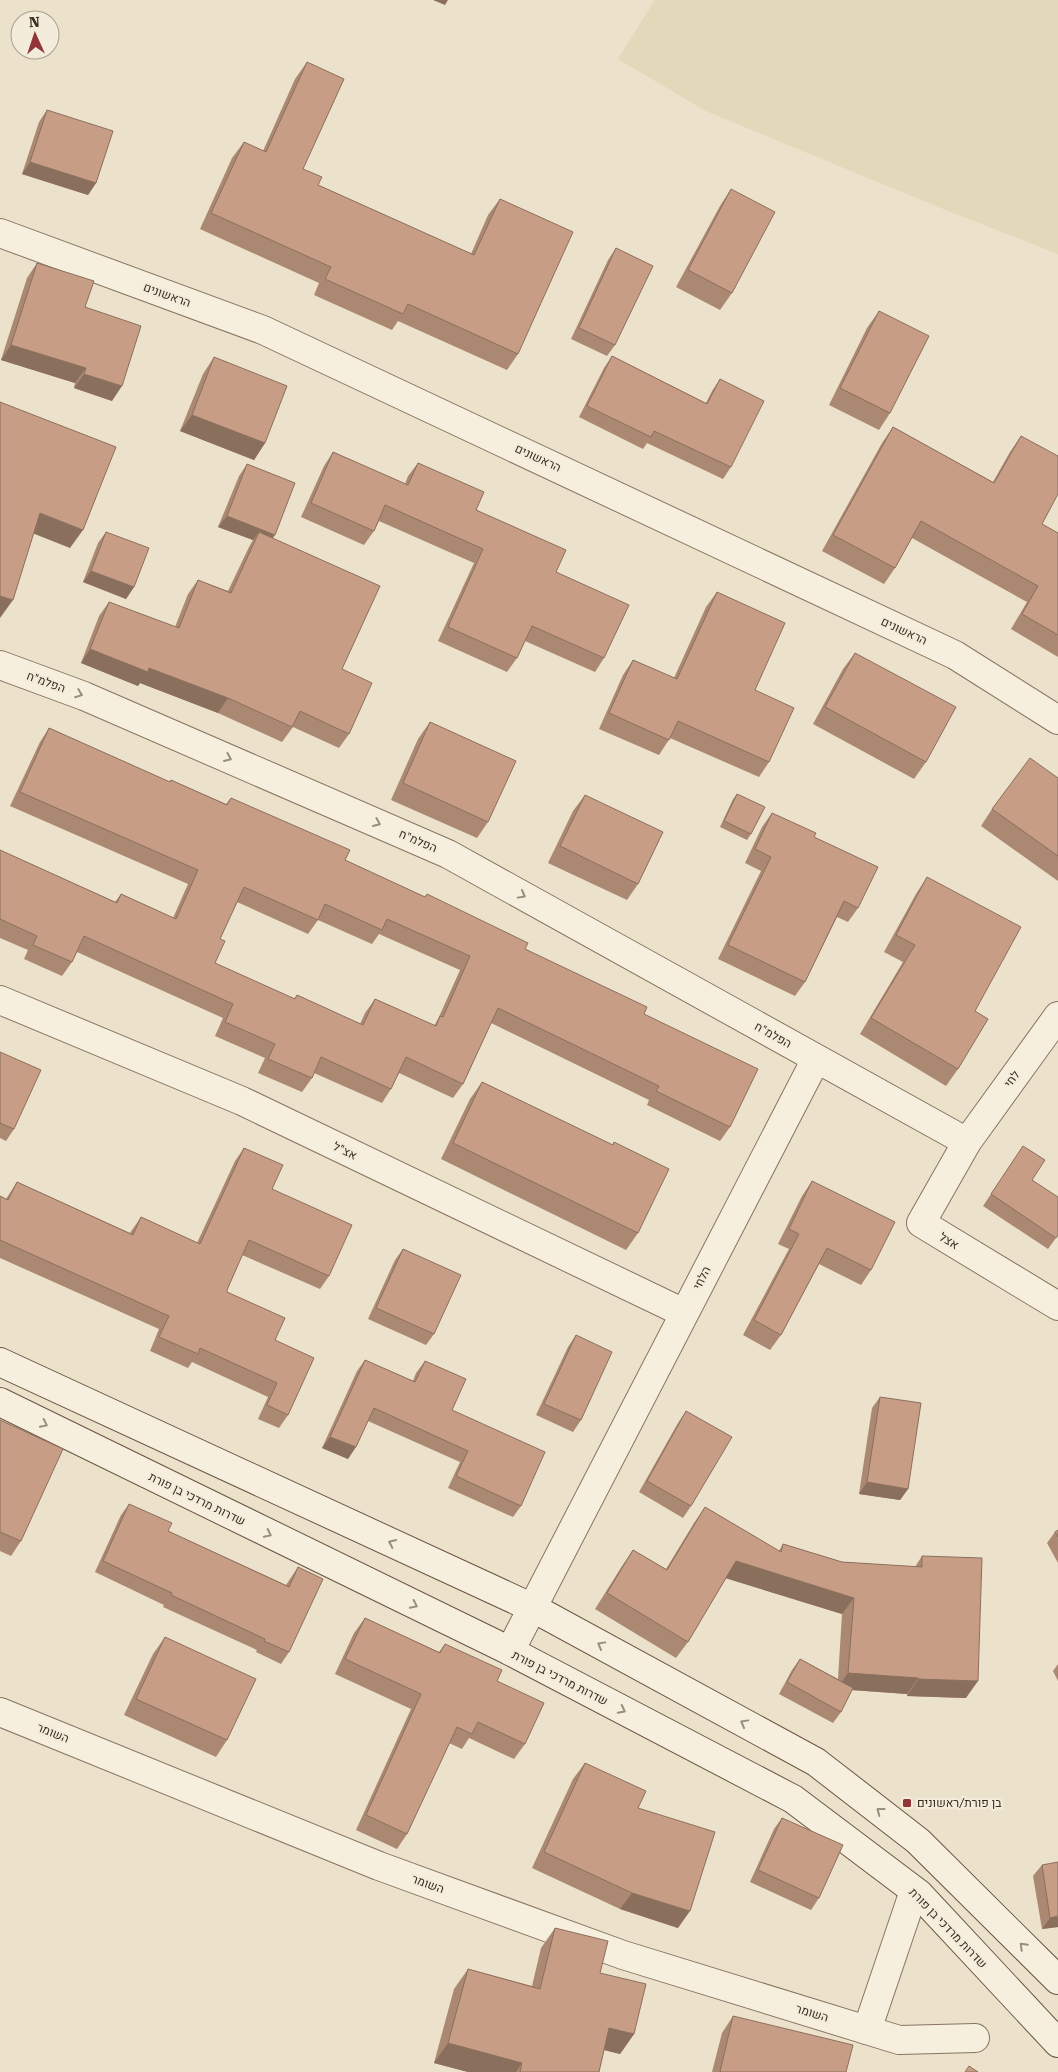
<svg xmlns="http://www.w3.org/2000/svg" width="1058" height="2072" viewBox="0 0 1058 2072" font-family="'Roboto Serif',Heebo,serif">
	<rect width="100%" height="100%" fill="#ece1cb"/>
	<path fill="#e1d9b9" d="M 655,0 L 1058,0 L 1058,254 L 948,211 L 706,111 L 618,59 Z"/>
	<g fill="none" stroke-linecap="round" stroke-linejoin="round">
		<g stroke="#887461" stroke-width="30">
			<g id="street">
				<path d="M 0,233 L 263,330 L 955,655 L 1058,720"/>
				<path d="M 0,665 L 84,696 L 448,854 L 967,1142"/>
				<path d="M 0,1000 L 242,1101 L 684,1313"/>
				<path d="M 1058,1016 L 967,1142 L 921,1223 L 1058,1306"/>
				<path d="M 510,1651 L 816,1059"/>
				<path d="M 0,1712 L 379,1866 L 623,1955 L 899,2040 L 975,2038"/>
				<path d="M 867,2030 L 914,1891"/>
			</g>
		</g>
		<g stroke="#6a5543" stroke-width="30">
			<g id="secondary">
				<path d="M 0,1362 L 533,1608 L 816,1762 L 918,1841 L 1058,1980"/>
				<path d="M 0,1402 L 510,1651 L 793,1799 L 919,1894 L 1058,2043"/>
			</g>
		</g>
		<use href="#street" stroke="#f7efde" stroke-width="28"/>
		<use href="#secondary" stroke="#f7efde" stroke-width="28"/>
	</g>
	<g fill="#ab8872" fill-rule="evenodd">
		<path d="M 307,62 L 303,169 L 318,185 L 471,254 L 488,215 L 500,199 L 518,354 L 507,370 L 398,321 L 392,330 L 314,295 L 319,283 L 200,229 L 232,158 L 244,142 L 263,151 L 295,79 Z"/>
		<path d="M 47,110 L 96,183 L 88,195 L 22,174 L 39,122 Z"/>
		<path d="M 731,189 L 732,293 L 720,310 L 676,287 L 720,206 Z"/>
		<path d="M 616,248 L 615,345 L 607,356 L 571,339 L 608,260 Z"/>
		<path d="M 37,263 L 85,307 L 112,401 L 74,388 L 75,383 L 1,360 L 27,278 Z"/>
		<path d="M 879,311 L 890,413 L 879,430 L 829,405 L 867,328 Z"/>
		<path d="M 612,356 L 706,403 L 712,391 L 720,379 L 731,467 L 723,479 L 647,443 L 643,449 L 579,417 L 604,368 Z"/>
		<path d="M 214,357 L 265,443 L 254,460 L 180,431 L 203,374 Z"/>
		<path d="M 893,427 L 993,482 L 1010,452 L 1021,436 L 1042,524 L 1058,533 L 1058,657 L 1011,629 L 1027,602 L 912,538 L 895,568 L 884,584 L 822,551 L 882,443 Z"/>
		<path d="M 333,452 L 405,484 L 408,476 L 418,463 L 556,572 L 604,658 L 595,672 L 525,641 L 517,658 L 507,672 L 438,641 L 474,563 L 379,521 L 374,531 L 364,545 L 301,517 L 324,466 Z"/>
		<path d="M 247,464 L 272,539 L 342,669 L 349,734 L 339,748 L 293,727 L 282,742 L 218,713 L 140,683 L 138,686 L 81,663 L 99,616 L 109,602 L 175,627 L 188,594 L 198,580 L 228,591 L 249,547 L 253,540 L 218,527 L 239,476 Z"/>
		<path d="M 106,532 L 134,587 L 126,599 L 83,582 L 98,543 Z"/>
		<path d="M 717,592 L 755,690 L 769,762 L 759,777 L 670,738 L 659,755 L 599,729 L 623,675 L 633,660 L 674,678 L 706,607 Z"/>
		<path d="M 855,653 L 926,762 L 914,779 L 813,724 L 843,669 Z"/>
		<path d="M 430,722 L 488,822 L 477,838 L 391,800 L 418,739 Z"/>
		<path d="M 49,728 L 170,782 L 171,780 L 226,804 L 231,798 L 345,860 L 425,897 L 427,894 L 525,949 L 644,1014 L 730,1127 L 720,1141 L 647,1105 L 649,1100 L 491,1023 L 463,1084 L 453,1098 L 399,1073 L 391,1089 L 382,1103 L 314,1073 L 312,1078 L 302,1092 L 258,1073 L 265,1058 L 215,1036 L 223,1018 L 77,952 L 72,962 L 62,976 L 24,959 L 28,950 L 0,938 L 0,850 L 115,902 L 121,894 L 173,918 L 188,884 L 10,806 L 40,742 ZM 237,902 L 308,934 L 318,920 L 372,944 L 379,934 L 460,970 L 438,1019 L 434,1026 L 375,999 L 365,1013 L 360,1024 L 297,995 L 294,999 L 215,963 L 220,939 Z"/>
		<path d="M 1058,778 L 1058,881 L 981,826 L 992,809 Z"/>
		<path d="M 737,794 L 751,834 L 747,840 L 720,827 L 733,799 Z"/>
		<path d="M 585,795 L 638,884 L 627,900 L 548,863 L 573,811 Z"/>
		<path d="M 772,813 L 814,837 L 858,908 L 848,922 L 837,917 L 805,982 L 795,996 L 718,959 L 761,871 L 745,863 L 762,827 Z"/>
		<path d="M 927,877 L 975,1011 L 958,1069 L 946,1086 L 860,1034 L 903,962 L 884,952 L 916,894 Z"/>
		<path d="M 0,1052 L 14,1129 L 6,1141 L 0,1138 Z"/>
		<path d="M 482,1082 L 612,1145 L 614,1142 L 638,1233 L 626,1250 L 441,1159 L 470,1099 Z"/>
		<path d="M 1023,1146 L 1032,1180 L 1058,1235 L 1048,1249 L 983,1206 Z"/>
		<path d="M 244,1148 L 272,1189 L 329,1276 L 320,1289 L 242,1255 L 227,1290 L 227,1292 L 275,1340 L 288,1415 L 279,1428 L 258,1419 L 268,1397 L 192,1362 L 188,1368 L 150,1351 L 159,1329 L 0,1258 L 0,1196 L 6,1199 L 17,1182 L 130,1233 L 141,1217 L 197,1243 L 235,1161 Z"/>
		<path d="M 812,1181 L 871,1270 L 861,1285 L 819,1264 L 781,1335 L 770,1350 L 743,1335 L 789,1249 L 778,1244 L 802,1196 Z"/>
		<path d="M 403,1249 L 434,1334 L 426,1345 L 368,1319 L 395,1260 Z"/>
		<path d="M 576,1335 L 581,1420 L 573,1432 L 536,1415 L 568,1347 Z"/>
		<path d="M 365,1360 L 413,1381 L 416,1373 L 425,1361 L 452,1410 L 521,1506 L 513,1517 L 448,1488 L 460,1462 L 368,1421 L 348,1459 L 322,1448 L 357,1371 Z"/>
		<path d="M 880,1397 L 908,1489 L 900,1500 L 859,1494 L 872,1408 Z"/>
		<path d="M 686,1411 L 691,1506 L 683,1518 L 639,1492 L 678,1423 Z"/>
		<path d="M 0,1420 L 21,1541 L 11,1556 L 0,1551 Z"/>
		<path d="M 129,1504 L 168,1531 L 286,1585 L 298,1567 L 289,1652 L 281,1664 L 256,1652 L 257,1650 L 163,1607 L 164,1605 L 95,1572 L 121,1515 Z"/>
		<path d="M 705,1507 L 779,1551 L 783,1544 L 842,1562 L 915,1567 L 922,1556 L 966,1698 L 907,1696 L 907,1694 L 852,1690 L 841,1712 L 833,1723 L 779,1694 L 792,1670 L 800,1659 L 838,1679 L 842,1614 L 726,1578 L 688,1642 L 676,1658 L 595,1609 L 622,1566 L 633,1550 L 666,1569 L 694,1523 Z"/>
		<path d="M 1058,1530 L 1058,1563 L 1047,1543 L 1055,1532 Z"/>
		<path d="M 365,1618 L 439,1652 L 445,1644 L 497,1681 L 525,1744 L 514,1759 L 469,1738 L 462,1749 L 449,1743 L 407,1834 L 397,1849 L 356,1830 L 411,1709 L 335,1674 L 354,1633 Z"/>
		<path d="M 165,1637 L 227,1740 L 216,1757 L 124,1715 L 153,1654 Z"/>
		<path d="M 1058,1664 L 1058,1681 L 1053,1671 Z"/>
		<path d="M 585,1763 L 638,1808 L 678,1928 L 620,1909 L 532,1868 L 573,1779 Z"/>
		<path d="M 782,1818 L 819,1898 L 811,1910 L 750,1882 L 774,1829 Z"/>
		<path d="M 1042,1865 L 1058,1927 L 1042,1929 L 1033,1876 Z"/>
		<path d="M 555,1928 L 600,1973 L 634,2034 L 620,2054 L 604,2050 L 599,2072 L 468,2072 L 434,2063 L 454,1989 L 468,1969 L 532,1986 L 541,1948 Z"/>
		<path d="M 733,2016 L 846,2072 L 712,2072 L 722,2033 Z"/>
	</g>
	<g fill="#8b6f5d">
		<path d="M 433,0 L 448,0 L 445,5 Z"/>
		<path d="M 30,162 L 96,183 L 88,195 L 22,174 Z"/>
		<path d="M 11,345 L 86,368 L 75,383 L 1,360 Z"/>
		<path d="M 84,374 L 122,386 L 112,401 L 74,388 Z"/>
		<path d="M 192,415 L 265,443 L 254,460 L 180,431 Z"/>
		<path d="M 40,513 L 83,530 L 70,548 L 27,531 Z"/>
		<path d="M 227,516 L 275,535 L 267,546 L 259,532 L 253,540 L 218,527 Z"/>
		<path d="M 91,571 L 134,587 L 126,599 L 83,582 Z"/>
		<path d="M 0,596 L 13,600 L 0,618 Z"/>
		<path d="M 90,649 L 149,668 L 228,698 L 218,713 L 140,683 L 138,686 L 81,663 Z"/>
		<path d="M 330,1437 L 356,1447 L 348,1459 L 322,1448 Z"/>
		<path d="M 867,1482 L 908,1489 L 900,1500 L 859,1494 Z"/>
		<path d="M 736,1561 L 854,1598 L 842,1614 L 725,1578 Z"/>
		<path d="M 848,1673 L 918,1678 L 907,1694 L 837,1689 Z"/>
		<path d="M 918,1679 L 978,1681 L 966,1698 L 907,1696 Z"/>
		<path d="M 632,1893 L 690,1911 L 678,1928 L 620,1909 Z"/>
		<path d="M 1058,1916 L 1058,1927 L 1042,1929 L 1050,1918 Z"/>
		<path d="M 609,2028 L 634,2034 L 620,2054 L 596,2048 Z"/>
		<path d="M 448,2043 L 522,2063 L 516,2072 L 468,2072 L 434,2063 Z"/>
	</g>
	<g fill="#c79e85" stroke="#8b6f5d" fill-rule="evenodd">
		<path d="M 307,62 L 344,79 L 303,169 L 322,177 L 318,185 L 474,255 L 500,199 L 573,232 L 518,354 L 408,304 L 403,314 L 325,279 L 331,267 L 211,213 L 244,142 L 266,152 Z"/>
		<path d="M 47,110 L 113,131 L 96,183 L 30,162 Z"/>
		<path d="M 731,189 L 775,212 L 732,293 L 688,270 Z"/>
		<path d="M 616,248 L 653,266 L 615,345 L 579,328 Z"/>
		<path d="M 37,263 L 94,281 L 85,307 L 141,326 L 122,386 L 84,374 L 86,368 L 11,345 Z"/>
		<path d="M 879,311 L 929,336 L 890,413 L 840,388 Z"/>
		<path d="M 612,356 L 707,404 L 720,379 L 764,401 L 731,467 L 654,431 L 651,437 L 587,406 Z"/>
		<path d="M 214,357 L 287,386 L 265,443 L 192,415 Z"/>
		<path d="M 0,402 L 116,447 L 83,530 L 40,513 L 13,600 L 0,596 Z"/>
		<path d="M 893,427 L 994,483 L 1021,436 L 1058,456 L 1058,494 L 1042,524 L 1058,533 L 1058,635 L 1022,614 L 1038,586 L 921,521 L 895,568 L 833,535 Z"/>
		<path d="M 333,452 L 408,485 L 418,463 L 484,492 L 476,510 L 566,550 L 556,572 L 629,605 L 604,658 L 532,626 L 517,658 L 448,627 L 483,549 L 385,505 L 374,531 L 311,503 Z"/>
		<path d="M 247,464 L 295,483 L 275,535 L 227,516 Z"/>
		<path d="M 106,532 L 149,548 L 134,587 L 91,571 Z"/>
		<path d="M 259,532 L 380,586 L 342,669 L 372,683 L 349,734 L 300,711 L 292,727 L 228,698 L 149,668 L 148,672 L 90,649 L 109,602 L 179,628 L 198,580 L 231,593 Z"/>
		<path d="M 717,592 L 785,623 L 755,690 L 794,708 L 769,762 L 678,721 L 669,740 L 609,713 L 633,660 L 677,679 Z"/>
		<path d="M 855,653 L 956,707 L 926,762 L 825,707 Z"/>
		<path d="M 430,722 L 516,761 L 488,822 L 403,783 Z"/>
		<path d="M 49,728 L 170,782 L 171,780 L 227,805 L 231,798 L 350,850 L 345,860 L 425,897 L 427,894 L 528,943 L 525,949 L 647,1007 L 644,1014 L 758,1069 L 730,1127 L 656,1091 L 659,1086 L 498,1008 L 463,1084 L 406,1057 L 391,1089 L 321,1057 L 312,1078 L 268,1059 L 275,1044 L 225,1022 L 233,1004 L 84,936 L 72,962 L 33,945 L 37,936 L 0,919 L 0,850 L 117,903 L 121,894 L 176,919 L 198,870 L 20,792 ZM 244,887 L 318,920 L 325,904 L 382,930 L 387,919 L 470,956 L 443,1017 L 440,1016 L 436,1026 L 375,999 L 363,1025 L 297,995 L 295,999 L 215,963 L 225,941 L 220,939 Z"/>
		<path d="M 1030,758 L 1058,778 L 1058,856 L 992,809 Z"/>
		<path d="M 737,794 L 765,807 L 751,834 L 724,821 Z"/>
		<path d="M 585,795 L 663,832 L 638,884 L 560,846 Z"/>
		<path d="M 772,813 L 816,833 L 814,837 L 878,867 L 858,908 L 844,901 L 805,982 L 728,945 L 771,857 L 755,849 Z"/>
		<path d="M 927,877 L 1021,927 L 975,1011 L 988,1019 L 958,1069 L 871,1018 L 915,945 L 896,935 Z"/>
		<path d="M 0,1052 L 41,1070 L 14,1129 L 0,1123 Z"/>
		<path d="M 482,1082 L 613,1145 L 614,1142 L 669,1169 L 638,1233 L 453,1143 Z"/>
		<path d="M 1023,1146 L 1045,1160 L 1032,1180 L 1058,1197 L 1058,1235 L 1056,1238 L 991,1194 Z"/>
		<path d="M 244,1148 L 283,1165 L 272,1189 L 352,1225 L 329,1276 L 249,1240 L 227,1290 L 227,1292 L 285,1318 L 275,1340 L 314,1358 L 288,1415 L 267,1405 L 277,1383 L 200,1348 L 198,1354 L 159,1337 L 169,1316 L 0,1240 L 0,1196 L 8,1200 L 17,1182 L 133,1235 L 141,1217 L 200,1244 Z"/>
		<path d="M 812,1181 L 895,1222 L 871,1270 L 827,1248 L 781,1335 L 754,1320 L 799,1234 L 789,1229 Z"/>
		<path d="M 403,1249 L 461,1275 L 434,1334 L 376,1308 Z"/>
		<path d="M 576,1335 L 612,1352 L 581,1420 L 544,1404 Z"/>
		<path d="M 365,1360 L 415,1382 L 425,1361 L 466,1379 L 452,1410 L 545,1452 L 521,1506 L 456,1476 L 468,1451 L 374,1408 L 356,1447 L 330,1437 Z"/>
		<path d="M 880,1397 L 921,1403 L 908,1489 L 867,1482 Z"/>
		<path d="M 686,1411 L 732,1437 L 691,1506 L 647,1481 Z"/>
		<path d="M 0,1420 L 63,1449 L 21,1541 L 0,1532 Z"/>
		<path d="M 129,1504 L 172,1523 L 168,1531 L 289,1587 L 298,1567 L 323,1579 L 289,1652 L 264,1641 L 265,1639 L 171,1595 L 172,1593 L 103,1561 Z"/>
		<path d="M 705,1507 L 781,1552 L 783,1544 L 842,1562 L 922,1567 L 922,1556 L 982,1558 L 978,1681 L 918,1679 L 918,1678 L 848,1673 L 854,1598 L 736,1561 L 688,1642 L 607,1593 L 633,1550 L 667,1570 Z"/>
		<path d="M 1058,1530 L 1058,1537 L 1055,1532 Z"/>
		<path d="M 365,1618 L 440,1653 L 445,1644 L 502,1670 L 497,1681 L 544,1703 L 525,1744 L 478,1722 L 472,1734 L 457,1727 L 407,1834 L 366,1815 L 421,1694 L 345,1659 Z"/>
		<path d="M 165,1637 L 256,1679 L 227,1740 L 136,1699 Z"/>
		<path d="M 800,1659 L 853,1688 L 841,1712 L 787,1682 Z"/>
		<path d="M 585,1763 L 646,1791 L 638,1808 L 715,1832 L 690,1911 L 632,1893 L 544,1852 Z"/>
		<path d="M 782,1818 L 843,1845 L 819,1898 L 758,1870 Z"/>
		<path d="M 1058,1862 L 1058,1916 L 1050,1918 L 1042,1865 Z"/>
		<path d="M 555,1928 L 608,1941 L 600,1973 L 646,1984 L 634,2034 L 609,2028 L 599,2072 L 520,2072 L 522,2063 L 448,2043 L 468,1969 L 540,1989 Z"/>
		<path d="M 733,2016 L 853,2045 L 846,2072 L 720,2072 Z"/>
		<path d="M 969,2066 L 978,2072 L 965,2072 Z"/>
	</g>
	<defs><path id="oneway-chevron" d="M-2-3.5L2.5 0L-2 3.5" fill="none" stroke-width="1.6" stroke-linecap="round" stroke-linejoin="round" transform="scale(1.25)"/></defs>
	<g stroke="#988e80">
		<use href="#oneway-chevron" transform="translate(79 694) rotate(21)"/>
		<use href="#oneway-chevron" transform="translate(228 758) rotate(23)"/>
		<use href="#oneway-chevron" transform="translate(377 823) rotate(23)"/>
		<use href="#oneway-chevron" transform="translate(522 895) rotate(29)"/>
		<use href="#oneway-chevron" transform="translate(44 1424) rotate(26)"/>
		<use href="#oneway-chevron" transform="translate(268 1534) rotate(26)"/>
		<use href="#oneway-chevron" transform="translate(392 1543) rotate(-155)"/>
		<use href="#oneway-chevron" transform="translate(414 1605) rotate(26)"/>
		<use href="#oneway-chevron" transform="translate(601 1645) rotate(-151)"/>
		<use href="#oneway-chevron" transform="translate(622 1710) rotate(27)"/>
		<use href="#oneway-chevron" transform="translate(744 1723) rotate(-151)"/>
		<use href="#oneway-chevron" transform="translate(880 1811) rotate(-143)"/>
		<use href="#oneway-chevron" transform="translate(1023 1946) rotate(-135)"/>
	</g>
	<rect fill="#923539" stroke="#f4ecda" stroke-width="2" x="902" y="1798" width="10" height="10" rx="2.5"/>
	<g text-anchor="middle" stroke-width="4.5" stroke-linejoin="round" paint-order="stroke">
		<g font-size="12" fill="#3a2d23" stroke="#f4ecda">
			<text transform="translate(167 295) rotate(20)" y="4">הראשונים</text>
			<text transform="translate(538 458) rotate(25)" y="4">הראשונים</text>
			<text transform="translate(904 631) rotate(25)" y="4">הראשונים</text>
			<text transform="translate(46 682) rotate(20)" y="4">הפלמ"ח</text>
			<text transform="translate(418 841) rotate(23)" y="4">הפלמ"ח</text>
			<text transform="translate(773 1035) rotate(29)" y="4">הפלמ"ח</text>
			<text transform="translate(1012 1079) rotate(-54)" y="4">לחי</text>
			<text transform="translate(345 1151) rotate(26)" y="4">אצ"ל</text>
			<text transform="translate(949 1241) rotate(31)" y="4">אצל</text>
			<text transform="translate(702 1278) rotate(-63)" y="4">הלחי</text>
			<text transform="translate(197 1499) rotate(26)" y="4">שדרות מרדכי בן פורת</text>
			<text transform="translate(560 1678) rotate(27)" y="4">שדרות מרדכי בן פורת</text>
			<text transform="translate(53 1733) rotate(22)" y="4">השומר</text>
			<text transform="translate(428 1884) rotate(20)" y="4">השומר</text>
			<text transform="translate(948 1928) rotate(46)" y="4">שדרות מרדכי בן פורת</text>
			<text transform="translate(812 2013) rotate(17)" y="4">השומר</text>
		</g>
		<g font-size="12" fill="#3a2d23" stroke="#f4ecda" text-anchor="start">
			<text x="917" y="1807">בן פורת/ראשונים</text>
		</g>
	</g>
	<g transform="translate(35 35) rotate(357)"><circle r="24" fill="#f4ecda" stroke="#aaa091"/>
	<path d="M0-4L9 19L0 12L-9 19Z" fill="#923539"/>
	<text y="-8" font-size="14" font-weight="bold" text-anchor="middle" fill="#3a2d23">N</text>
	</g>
</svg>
